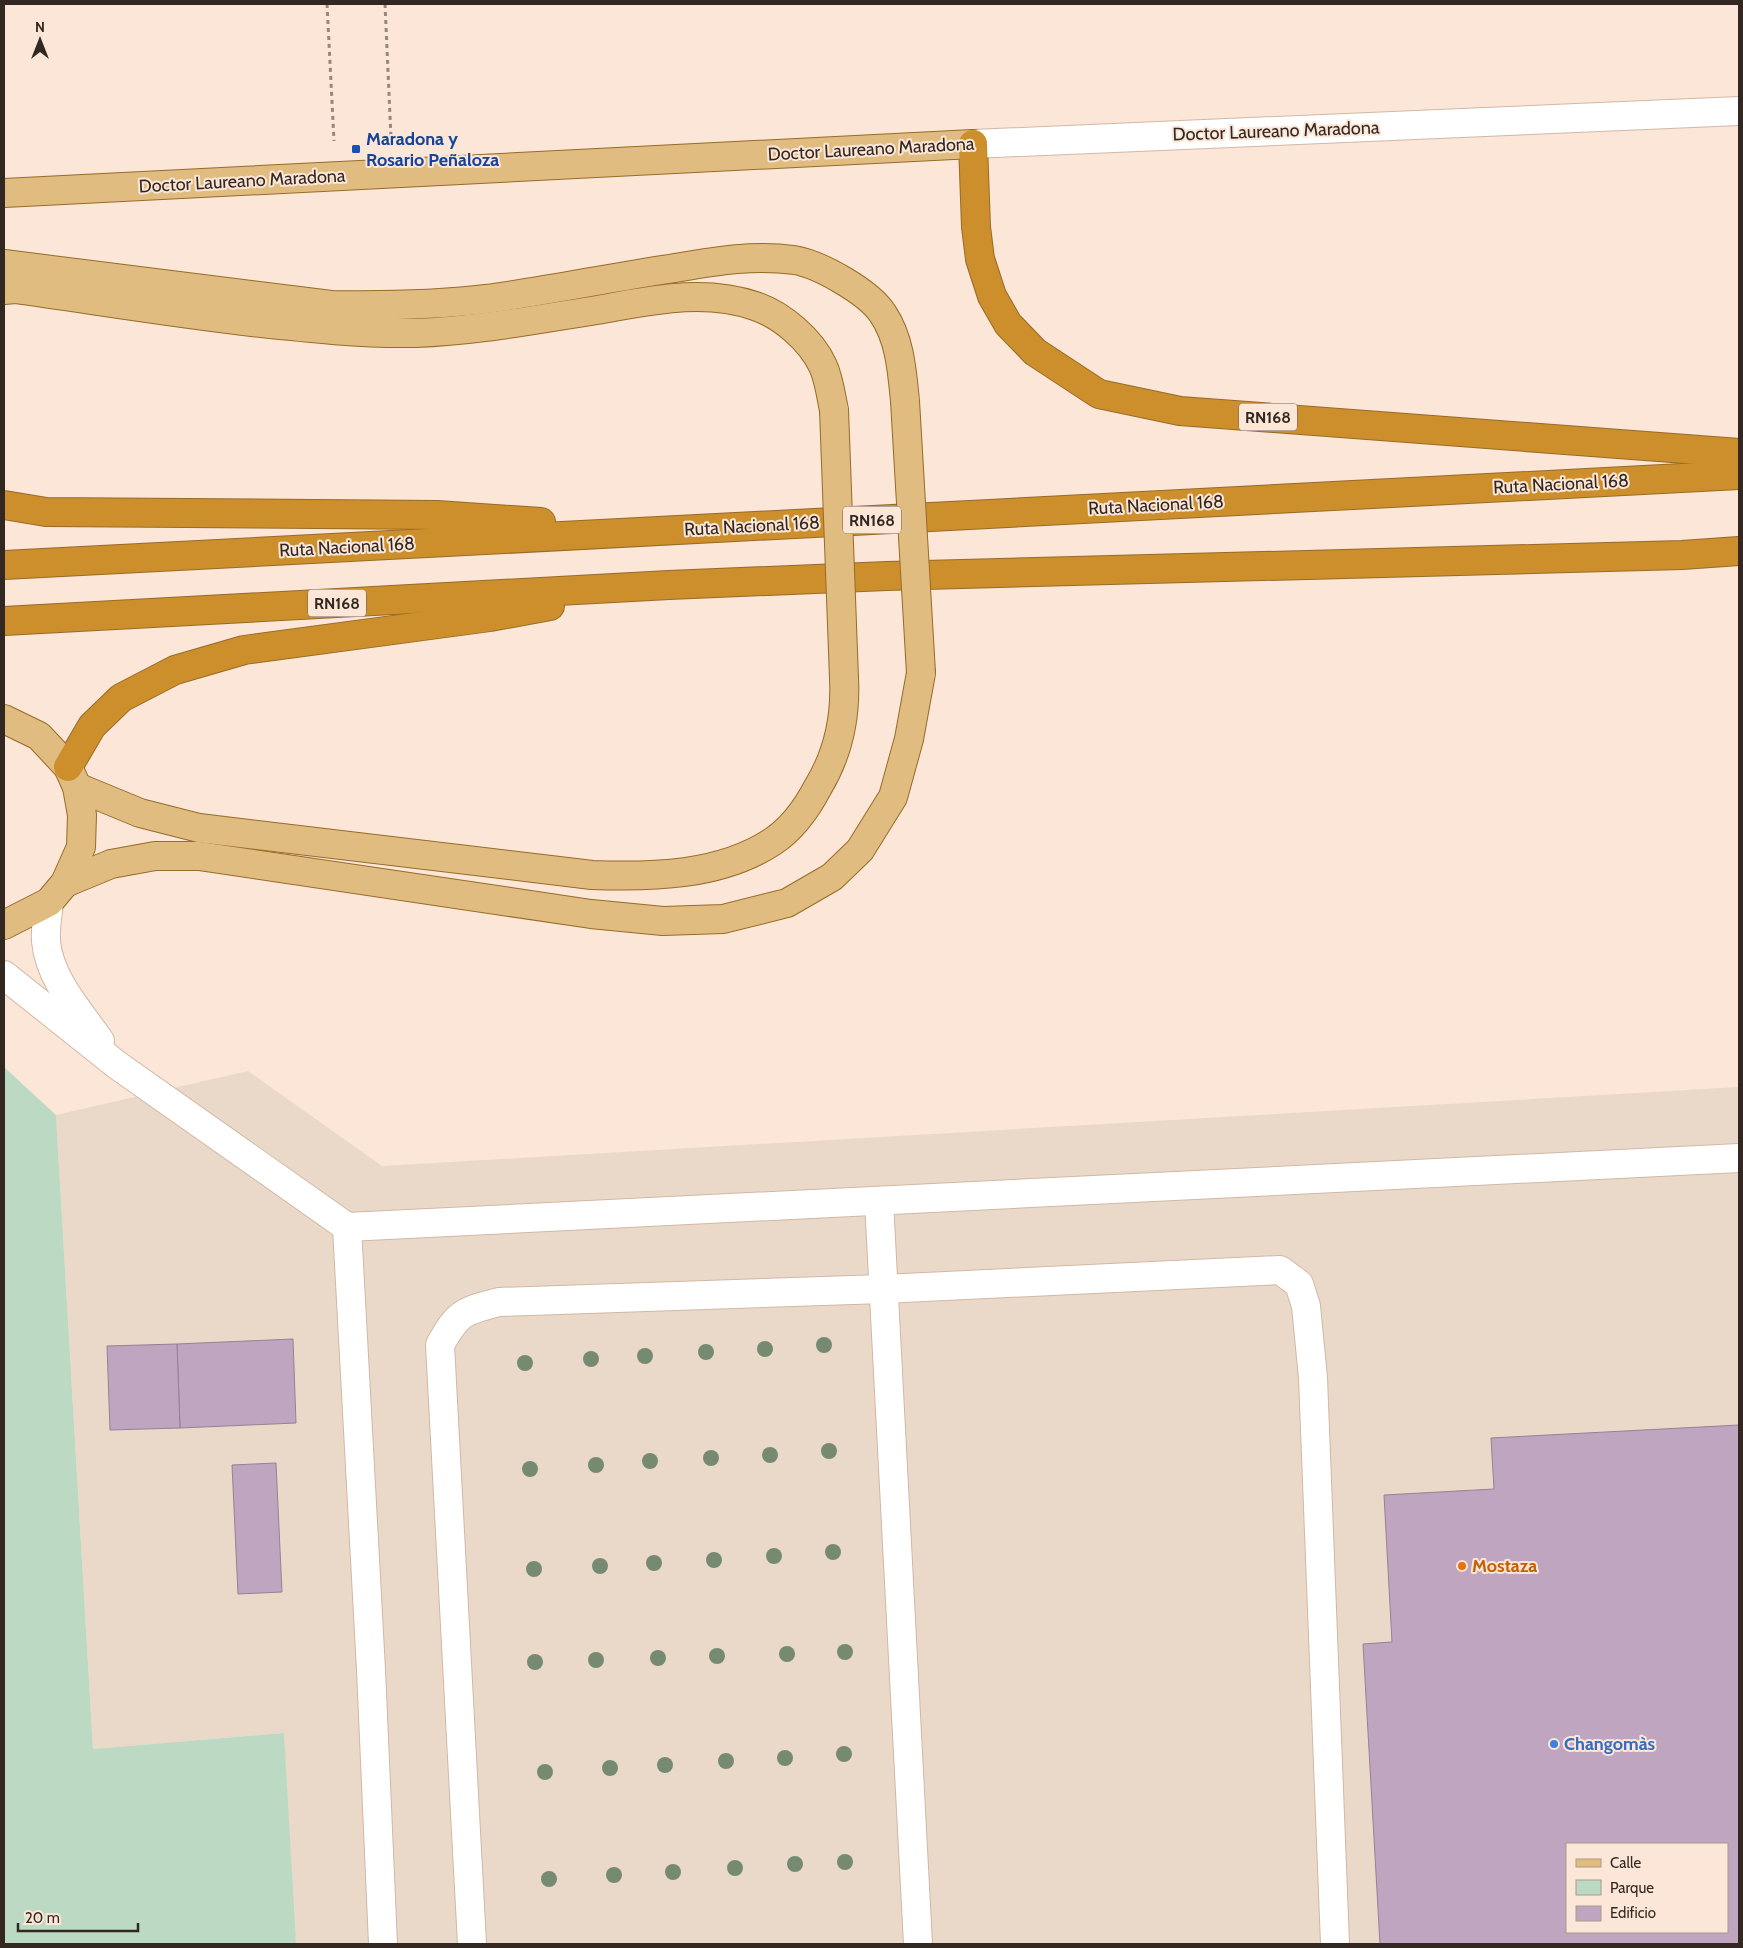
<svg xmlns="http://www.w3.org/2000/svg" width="1743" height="1948" viewBox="0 0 1743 1948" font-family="Cabin,sans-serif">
	<rect width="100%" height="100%" fill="#fbe6d7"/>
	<path fill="#ead9c9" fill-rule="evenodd" d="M 248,1071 L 382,1166 L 1739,1087 L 1739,1944 L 293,1944 L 284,1733 L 93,1749 L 56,1115 ZM 1567,1844 L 1727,1844 L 1727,1932 L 1567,1932 Z"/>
	<path fill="#bcdac3" d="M 4,1067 L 56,1115 L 93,1749 L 284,1733 L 296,1944 L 4,1944 Z"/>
	<g fill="#bfa5bf" stroke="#968195" fill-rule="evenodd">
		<path d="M 293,1339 L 296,1423 L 180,1428 L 177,1344 Z"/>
		<path d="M 177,1344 L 180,1428 L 110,1430 L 107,1346 Z"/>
		<path d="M 1739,1425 L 1739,1944 L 1380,1944 L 1363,1644 L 1392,1642 L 1384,1495 L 1494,1489 L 1491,1438 ZM 1567,1844 L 1727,1844 L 1727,1932 L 1567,1932 Z"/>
		<path d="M 276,1463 L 282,1592 L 238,1594 L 232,1465 Z"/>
	</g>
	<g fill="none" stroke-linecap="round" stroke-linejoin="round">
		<g stroke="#d2b8a5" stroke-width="30">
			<g id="minor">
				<path d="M 973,144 L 1739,111"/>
				<path d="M 49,902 C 48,914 45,928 46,941 C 49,979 80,1012 100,1041"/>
				<path d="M 4,975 L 117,1065 L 347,1227 L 1739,1158"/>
				<path d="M 879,1201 L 918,1944"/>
				<path d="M 347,1227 L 371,1670 L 383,1944"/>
				<path d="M 472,1944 L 440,1345 C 458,1312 464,1311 499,1302 L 883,1289 L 1280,1270 L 1299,1284 L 1306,1306 L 1313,1378 L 1335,1944"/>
			</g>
		</g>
		<g stroke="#976b28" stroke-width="30">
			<g id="major">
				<path d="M 4,193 L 973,144"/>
				<path d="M 4,264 L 331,305 C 383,306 435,305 486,299 C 547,291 608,278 669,269 C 711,262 751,254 794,260 C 819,264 869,292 883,314 C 900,339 902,371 905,401"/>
				<path d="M 4,290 L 15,289 C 94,300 173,313 252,322 C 307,328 361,334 416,333 C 477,331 537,319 597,310 C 649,301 703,288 755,306 C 782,315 811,340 823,366 C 829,379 831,396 834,410"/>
				<path d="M 4,719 L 39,736 L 68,767 L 77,787 L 82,815 L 81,847 L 65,883 L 49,902 L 4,925"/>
				<path d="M 77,787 L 140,813 L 199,828 L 592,875 C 652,877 720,876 772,842 C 792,829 807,808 818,787 C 838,754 846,717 844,678"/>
				<path d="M 65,883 L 111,864 L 155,856 L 199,856 L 591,914 L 663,921 L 723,919 L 787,903 L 832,877 L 860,850 L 893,797 L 909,739 L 921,673"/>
			</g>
		</g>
		<g stroke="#976b28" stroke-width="30">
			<g id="highway">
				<path d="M 973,144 L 976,227 L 980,259 L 992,296 L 1008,324 L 1035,352 L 1099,394 L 1180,411 L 1739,453"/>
				<path d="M 4,505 L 46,512 L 437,515 L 541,522"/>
				<path d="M 4,565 L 1739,475"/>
				<path d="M 4,621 L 669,585 L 887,576 L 1682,555 L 1739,551"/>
				<path d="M 68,767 L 92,726 L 121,698 L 175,670 L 244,650 L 490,617 L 550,606"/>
			</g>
		</g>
		<g stroke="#97877c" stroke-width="3" stroke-dasharray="4 4" stroke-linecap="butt">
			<path d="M 327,4 L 334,141"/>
			<path d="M 385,4 L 391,138"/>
		</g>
		<use href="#minor" stroke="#fff" stroke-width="28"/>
		<use href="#major" stroke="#e1bc80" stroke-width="28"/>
		<use href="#highway" stroke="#cd8f2c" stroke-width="28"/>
		<g stroke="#976b28" stroke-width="30" stroke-linecap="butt">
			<g id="major-bridge">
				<path d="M 905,401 L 921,673"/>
				<path d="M 834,410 L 844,678"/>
			</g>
		</g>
		<use href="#major-bridge" stroke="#e1bc80" stroke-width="28"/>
	</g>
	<g fill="#768a72">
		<circle cx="824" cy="1345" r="8"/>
		<circle cx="765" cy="1349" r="8"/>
		<circle cx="706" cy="1352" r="8"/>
		<circle cx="645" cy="1356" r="8"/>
		<circle cx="591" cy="1359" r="8"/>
		<circle cx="525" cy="1363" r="8"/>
		<circle cx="829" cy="1451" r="8"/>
		<circle cx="770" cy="1455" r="8"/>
		<circle cx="711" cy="1458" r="8"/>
		<circle cx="650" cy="1461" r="8"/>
		<circle cx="596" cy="1465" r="8"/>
		<circle cx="530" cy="1469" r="8"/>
		<circle cx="833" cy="1552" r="8"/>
		<circle cx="774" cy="1556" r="8"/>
		<circle cx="714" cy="1560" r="8"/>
		<circle cx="654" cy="1563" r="8"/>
		<circle cx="600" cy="1566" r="8"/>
		<circle cx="534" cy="1569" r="8"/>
		<circle cx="845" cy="1652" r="8"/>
		<circle cx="787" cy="1654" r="8"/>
		<circle cx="717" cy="1656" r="8"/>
		<circle cx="658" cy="1658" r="8"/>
		<circle cx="596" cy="1660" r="8"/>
		<circle cx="535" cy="1662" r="8"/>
		<circle cx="844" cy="1754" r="8"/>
		<circle cx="785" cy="1758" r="8"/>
		<circle cx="726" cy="1761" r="8"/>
		<circle cx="665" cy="1765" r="8"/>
		<circle cx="610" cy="1768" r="8"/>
		<circle cx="545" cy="1772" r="8"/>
		<circle cx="845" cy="1862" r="8"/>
		<circle cx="795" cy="1864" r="8"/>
		<circle cx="735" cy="1868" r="8"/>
		<circle cx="673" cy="1872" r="8"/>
		<circle cx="614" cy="1875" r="8"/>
		<circle cx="549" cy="1879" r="8"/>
	</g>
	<rect fill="#1a4fb4" stroke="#fbe6d7" stroke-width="2" x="351" y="144" width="10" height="10" rx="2.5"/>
	<circle fill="#e8710a" stroke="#fbe6d7" stroke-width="2" cx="1462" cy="1566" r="5"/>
	<circle fill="#3f7fe0" stroke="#fbe6d7" stroke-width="2" cx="1554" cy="1744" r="5"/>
	<g text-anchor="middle" stroke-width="4" stroke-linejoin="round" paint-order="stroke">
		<g fill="#fbe6d7" stroke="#6f6158" stroke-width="1">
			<rect x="1239" y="403.5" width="58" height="27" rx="4"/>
			<rect x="843" y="506.5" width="58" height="27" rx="4"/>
			<rect x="308" y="589.5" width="58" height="27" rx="4"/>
		</g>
		<g font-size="16" font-weight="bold" fill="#332821">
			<text x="1268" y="423">RN168</text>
			<text x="872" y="526">RN168</text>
			<text x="337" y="609">RN168</text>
		</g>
		<g font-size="18" fill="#332821" stroke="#fbe6d7">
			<text transform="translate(1276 131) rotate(-2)" y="6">Doctor Laureano Maradona</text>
			<text transform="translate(871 149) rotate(-3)" y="6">Doctor Laureano Maradona</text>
			<text transform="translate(242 181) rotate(-3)" y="6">Doctor Laureano Maradona</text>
			<text transform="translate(1561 484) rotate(-3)" y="6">Ruta Nacional 168</text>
			<text transform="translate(1156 505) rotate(-3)" y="6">Ruta Nacional 168</text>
			<text transform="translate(752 526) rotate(-3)" y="6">Ruta Nacional 168</text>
			<text transform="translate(347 547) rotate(-3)" y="6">Ruta Nacional 168</text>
		</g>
		<g font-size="18" font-weight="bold" fill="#164399" stroke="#fbe6d7" text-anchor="start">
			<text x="366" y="145">Maradona y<tspan x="366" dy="21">Rosario Peñaloza</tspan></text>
		</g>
		<g font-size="18" font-weight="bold" fill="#c56008" stroke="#fbe6d7" text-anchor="start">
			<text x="1472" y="1572">Mostaza</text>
		</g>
		<g font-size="18" font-weight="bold" fill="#366cbe" stroke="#fbe6d7" text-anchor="start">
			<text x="1564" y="1750">Changomàs</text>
		</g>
	</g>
	<rect width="1743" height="1948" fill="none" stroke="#332821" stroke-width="10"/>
	<rect x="1566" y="1843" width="162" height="90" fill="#fbe6d7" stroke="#ab9a8e"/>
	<rect x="1576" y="1859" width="25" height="8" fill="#e1bc80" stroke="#ab9a8e"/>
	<text x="1610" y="1868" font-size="15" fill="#332821">Calle</text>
	<rect x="1576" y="1880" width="25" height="15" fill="#bcdac3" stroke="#ab9a8e"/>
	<text x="1610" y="1893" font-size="15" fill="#332821">Parque</text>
	<rect x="1576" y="1906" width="25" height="15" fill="#bfa5bf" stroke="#ab9a8e"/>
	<text x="1610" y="1918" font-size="15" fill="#332821">Edificio</text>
	<g transform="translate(40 40)" stroke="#fbe6d7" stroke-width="4" paint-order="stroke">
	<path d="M0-4L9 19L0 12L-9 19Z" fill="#332821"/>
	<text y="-8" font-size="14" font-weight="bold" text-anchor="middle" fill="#332821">N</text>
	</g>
	<path d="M18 1923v8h120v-8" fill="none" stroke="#332821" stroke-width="2.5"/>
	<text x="25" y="1923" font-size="15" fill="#332821" stroke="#fbe6d7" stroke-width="4" paint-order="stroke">20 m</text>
</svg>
